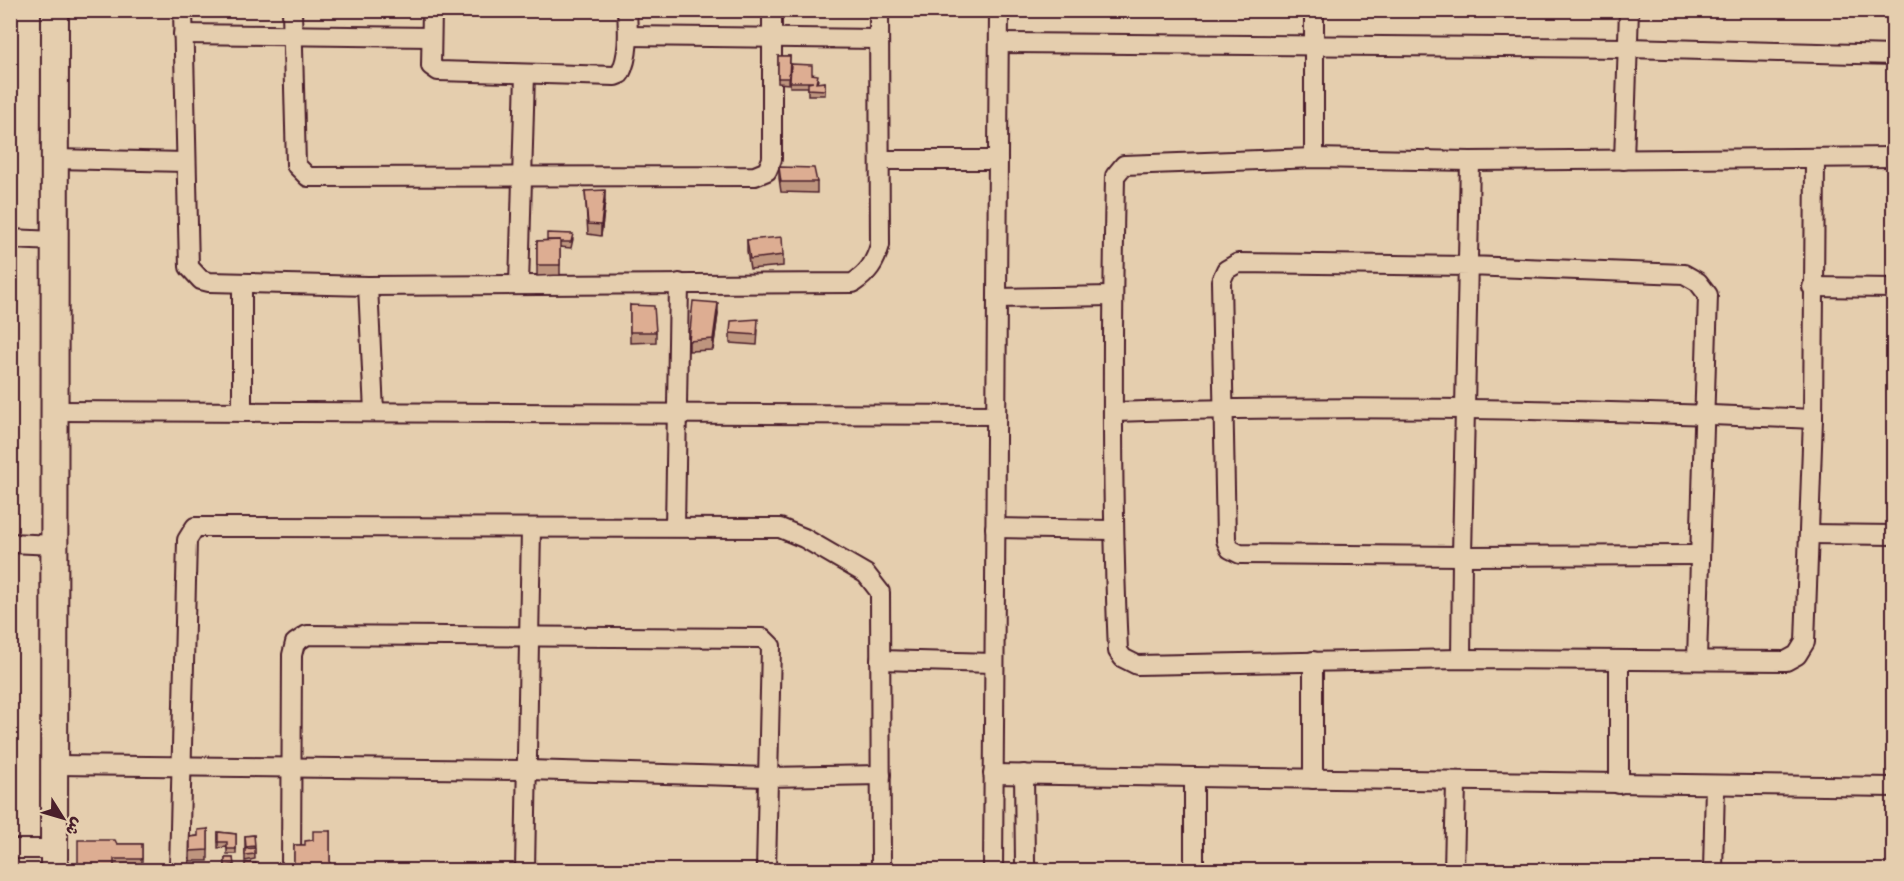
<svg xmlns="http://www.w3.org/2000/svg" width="1904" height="881" viewBox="0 0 1904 881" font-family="Delius,'Playpen Sans Arabic',sans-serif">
	<rect width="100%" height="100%" fill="#e5ceae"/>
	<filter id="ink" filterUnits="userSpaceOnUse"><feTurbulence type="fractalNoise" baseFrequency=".0167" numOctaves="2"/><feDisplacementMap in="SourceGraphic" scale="12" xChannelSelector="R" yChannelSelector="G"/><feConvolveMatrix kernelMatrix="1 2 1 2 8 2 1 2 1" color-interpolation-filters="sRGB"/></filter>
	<g filter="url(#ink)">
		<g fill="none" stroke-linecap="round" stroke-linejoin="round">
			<g stroke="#4a1f2b" stroke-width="22">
				<g id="street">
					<path d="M 183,10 L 189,267 L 201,280 L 209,282 L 368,286 L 853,283 C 868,273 875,263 880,245 L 879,10"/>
					<path d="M 292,10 L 296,165 L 308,177 L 755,176 L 767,171 L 772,159 L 772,10"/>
					<path d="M 432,10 L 431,66 L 438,71 L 615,76 L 620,74 C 630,55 628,30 627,10"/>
					<path d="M 1314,10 L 1314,158"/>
					<path d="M 183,34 L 431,37"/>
					<path d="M 628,36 L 878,39"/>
					<path d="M 999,43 L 1628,48 L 1894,55"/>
					<path d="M 55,159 L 185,162"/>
					<path d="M 881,160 L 998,160"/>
					<path d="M 1624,160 L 1629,10"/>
					<path d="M 1815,160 L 1813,419 L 1805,642 L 1797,655 L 1786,661 L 1461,659 L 1137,665 L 1123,658 L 1118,651 C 1111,493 1112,334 1115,176 L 1124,165 L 1314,158 L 1470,161 L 1894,157"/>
					<path d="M 1470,161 L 1462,556 L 1240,554 L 1230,549 L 1226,540 L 1221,281 L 1226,270 L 1238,263 L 1469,266 L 1684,274 L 1698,282 L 1708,295 L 1697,659"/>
					<path d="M 10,239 L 55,241"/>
					<path d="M 519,285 L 525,74"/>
					<path d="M 368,286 L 374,412"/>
					<path d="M 1812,287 L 1894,288"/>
					<path d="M 997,298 L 1113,296"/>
					<path d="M 55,411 L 996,415"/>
					<path d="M 242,412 L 242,283"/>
					<path d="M 1114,412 C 1347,404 1580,409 1813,419"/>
					<path d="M 675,527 L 679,283"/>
					<path d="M 995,528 L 1112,530"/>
					<path d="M 1809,534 L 1894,535"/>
					<path d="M 10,543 L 55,545"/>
					<path d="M 1461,659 L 1462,556 L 1698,555"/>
					<path d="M 880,660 L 994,663"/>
					<path d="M 55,765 L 528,770 L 767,777 L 881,775"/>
					<path d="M 993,774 L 1894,787"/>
					<path d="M 1024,774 L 1025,863 L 1027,870"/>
					<path d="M 1194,777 L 1194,870"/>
					<path d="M 1313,779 L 1313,661"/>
					<path d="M 1619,784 L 1619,660"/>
					<path d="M 10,849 L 54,849"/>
					<path d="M 179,870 L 187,540 L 195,527 L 780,528 L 804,538 L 866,574 L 880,592 L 881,870"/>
					<path d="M 291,870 L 292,655 L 295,643 L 307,635 L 763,638 L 771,646 L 766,870"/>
					<path d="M 525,870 L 531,528"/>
					<path d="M 993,870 L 999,10"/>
					<path d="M 1454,870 L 1456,782"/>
					<path d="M 1713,870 L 1715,785"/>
				</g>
			</g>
			<g stroke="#4a1f2b" stroke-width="30">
				<path id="secondary" d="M 54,870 L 55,10"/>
			</g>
			<use href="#street" stroke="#e5ceae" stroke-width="18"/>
			<use href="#secondary" stroke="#e5ceae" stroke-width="26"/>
		</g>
		<g fill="#be957e" stroke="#4a1f2b" stroke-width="1.5">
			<path d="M 778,56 L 790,56 L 789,84 L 778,83 Z"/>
			<path d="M 791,64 L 812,74 L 818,80 L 817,83 L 825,82 L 825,95 L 808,95 L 808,87 L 790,87 Z"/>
			<path d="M 779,167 L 817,182 L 817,193 L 781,192 L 779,178 Z"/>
			<path d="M 585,191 L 605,201 L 601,236 L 588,234 Z"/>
			<path d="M 573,239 L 571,248 L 560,247 L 560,275 L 537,276 L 537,241 Z"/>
			<path d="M 747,240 L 783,255 L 783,266 L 750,269 L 747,251 Z"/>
			<path d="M 630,305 L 656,332 L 656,342 L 630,343 Z"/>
			<path d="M 718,314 L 713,350 L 689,351 L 689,341 Z"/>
			<path d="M 758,330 L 757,345 L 730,343 L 730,333 Z"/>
			<path d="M 208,829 L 208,861 L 190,861 L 190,837 L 198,836 Z"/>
			<path d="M 330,831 L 330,870 L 294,870 L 294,845 L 305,845 Z"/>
			<path d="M 218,832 L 236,834 L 236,854 L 227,854 L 227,847 L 218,848 Z"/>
			<path d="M 254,835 L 255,859 L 245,861 L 245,836 Z"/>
			<path d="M 117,844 L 142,844 L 142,870 L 78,870 Z"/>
			<path d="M 225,858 L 233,858 L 234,870 L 225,870 Z"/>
		</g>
		<g fill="#9b7966" stroke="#4a1f2b" stroke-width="1.5">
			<path d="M 605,190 L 605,201 L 601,236 L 601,225 Z"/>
			<path d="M 718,303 L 718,314 L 713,350 L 713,339 Z"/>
		</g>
		<g fill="#ddad92" stroke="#4a1f2b" stroke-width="1.5">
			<path d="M 778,56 L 790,56 L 789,78 L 778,78 Z"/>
			<path d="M 791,64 L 812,65 L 812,74 L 818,75 L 816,83 L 825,82 L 825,90 L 808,89 L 808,83 L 813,82 L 790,82 Z"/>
			<path d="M 779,167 L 814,168 L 817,182 L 781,182 Z"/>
			<path d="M 605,190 L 601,225 L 588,224 L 585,191 Z"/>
			<path d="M 547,233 L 573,234 L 571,242 L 560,242 L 560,240 L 547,240 Z"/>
			<path d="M 782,237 L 783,255 L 750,259 L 747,240 Z"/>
			<path d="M 560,240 L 560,265 L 537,265 L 537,241 Z"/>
			<path d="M 693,301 L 718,303 L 713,339 L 689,341 Z"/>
			<path d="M 630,305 L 654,306 L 656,332 L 630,332 Z"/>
			<path d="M 758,319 L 757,335 L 730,333 L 731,321 Z"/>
			<path d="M 208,829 L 208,850 L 190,851 L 190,837 L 198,836 L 198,830 Z"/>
			<path d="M 313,831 L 330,831 L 330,867 L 294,868 L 294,845 L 305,845 L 305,841 L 313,840 Z"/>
			<path d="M 218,832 L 236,834 L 236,849 L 227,849 L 227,842 L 218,842 Z"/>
			<path d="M 254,835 L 255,846 L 246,847 L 245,836 Z"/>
			<path d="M 78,840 L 115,840 L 117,844 L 142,844 L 142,859 L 114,859 L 114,870 L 78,870 Z"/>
			<path d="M 255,848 L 255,854 L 245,855 L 245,849 Z"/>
			<path d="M 225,858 L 233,858 L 234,865 L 225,866 Z"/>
			<path d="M 245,863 L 256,863 L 257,868 L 265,867 L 265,870 L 245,870 Z"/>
		</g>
	</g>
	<rect width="1904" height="881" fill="none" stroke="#e5ceae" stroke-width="36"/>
	<rect x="18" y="18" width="1868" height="845" fill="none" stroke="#4a1f2b" stroke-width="2" filter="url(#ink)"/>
	<g transform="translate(63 818) rotate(127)" stroke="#e5ceae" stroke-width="4.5" paint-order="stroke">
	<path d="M0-4.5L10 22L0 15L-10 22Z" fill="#4a1f2b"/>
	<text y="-9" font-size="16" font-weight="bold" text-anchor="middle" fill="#4a1f2b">ش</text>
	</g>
</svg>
